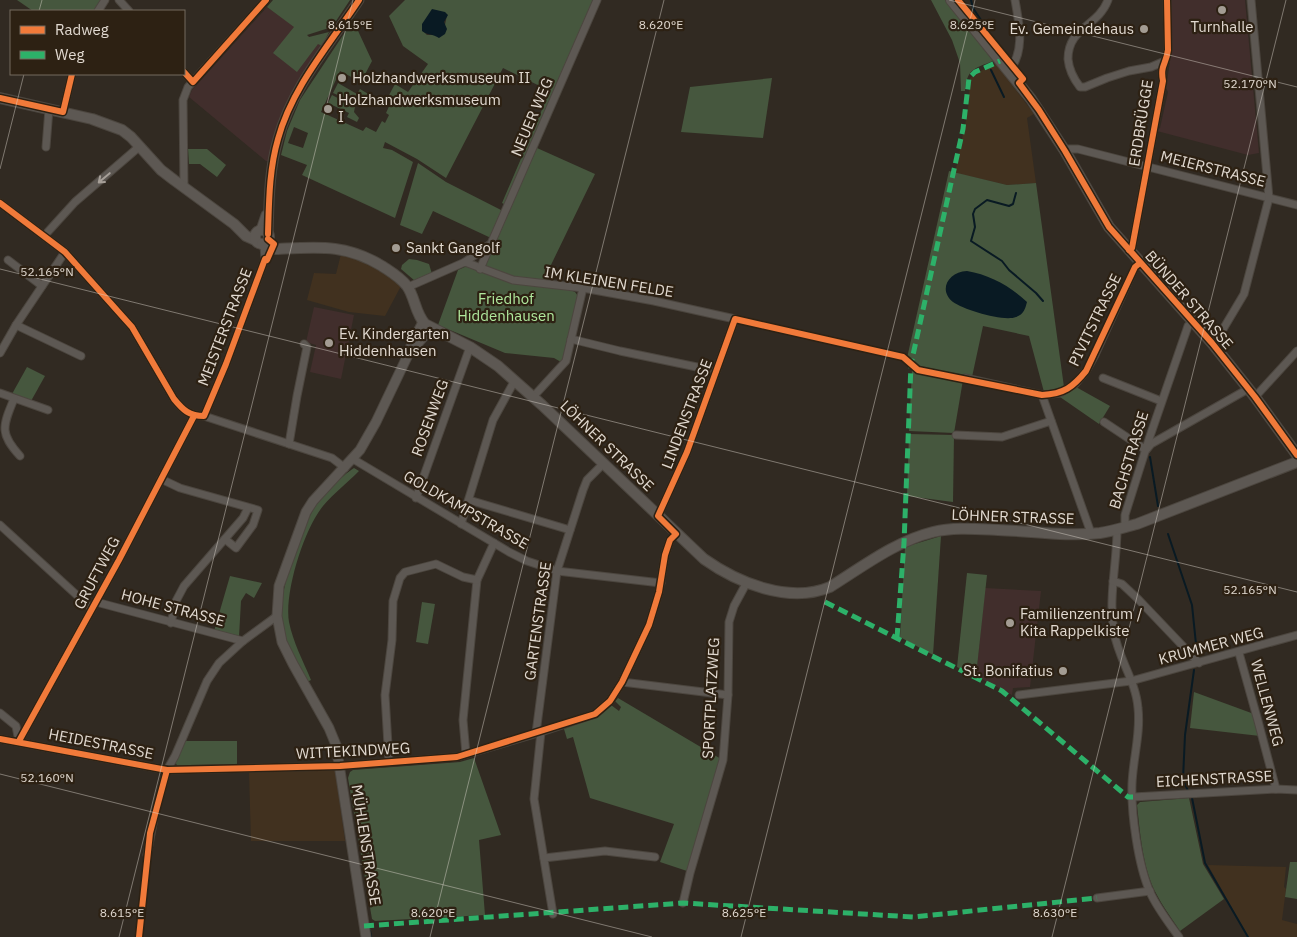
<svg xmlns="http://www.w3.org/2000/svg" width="1297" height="937" viewBox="0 0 1297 937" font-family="'IBM Plex Sans',sans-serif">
	<rect width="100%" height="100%" fill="#312a22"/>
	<g fill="#41311f">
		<path d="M 996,64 L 1034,114 L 1027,118 L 1036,183 L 1007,185 L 955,173 L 968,110 L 970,78 L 976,73 Z"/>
		<path d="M 341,254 L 368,264 L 391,277 L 401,286 L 385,316 L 349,312 L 307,300 L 314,273 L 336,274 Z"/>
		<path d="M 335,769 L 345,841 L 251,841 L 249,772 Z"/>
		<path d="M 1208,865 L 1286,867 L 1284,887 L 1286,889 L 1282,920 L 1297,924 L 1297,937 L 1248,937 Z"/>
	</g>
	<g fill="#412e2c">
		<path d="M 1170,0 L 1245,0 L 1259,153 L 1248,155 L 1157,131 L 1160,128 L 1168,92 L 1166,88 L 1172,48 Z"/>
		<path d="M 267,7 L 322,46 L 292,93 L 282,112 L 275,134 L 269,161 L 266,161 L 189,97 L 192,90 Z"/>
		<path d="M 314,307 L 354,315 L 341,379 L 310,372 L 316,345 L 306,342 Z"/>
		<path d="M 985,588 L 1041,591 L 1030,687 L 1013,688 L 1012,695 L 976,676 Z"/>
	</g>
	<g fill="#46573e" fill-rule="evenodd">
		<path d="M 17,0 L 103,0 L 97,11 L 33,11 Z"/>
		<path d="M 273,0 L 350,0 L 332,27 L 307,35 L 309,37 L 329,32 L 322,46 L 318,44 L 297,72 L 273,53 L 294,27 L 267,7 Z"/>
		<path d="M 405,0 L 593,0 L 506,205 L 502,203 L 550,91 L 503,68 L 446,178 L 417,159 L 385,142 L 383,148 L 392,150 L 413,162 L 395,218 L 302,175 L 307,165 L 281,155 L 287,131 L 300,100 L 353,20 L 372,61 L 361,82 L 340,71 L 321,112 L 363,131 L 366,127 L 376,132 L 382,121 L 385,123 L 389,115 L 386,113 L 392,100 L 388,97 L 395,84 L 408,92 L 428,64 L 403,46 L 389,16 ZM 447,15 L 445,25 L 434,35 L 427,35 L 422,30 L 423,24 ZM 294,127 L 308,133 L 303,148 L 288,143 Z"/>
		<path d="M 931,0 L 945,0 L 993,61 C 973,69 967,69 965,91 L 961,91 L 960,63 L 952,40 Z"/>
		<path d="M 772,78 L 763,138 L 681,132 L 690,87 Z"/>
		<path d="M 338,83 L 357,94 L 360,89 L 370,95 L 368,99 L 362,99 L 356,103 L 333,93 Z"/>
		<path d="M 332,95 L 355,107 L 354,112 L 359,118 L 357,122 L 347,117 L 349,113 L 328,103 Z"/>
		<path d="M 537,148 L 595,174 L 550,267 L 555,270 L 551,282 L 575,292 L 578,296 L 563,360 L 561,362 L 554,358 L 505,353 L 438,325 L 458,270 L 467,266 L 482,272 Z"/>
		<path d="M 188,149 L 207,149 L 226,165 L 217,177 L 200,164 L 189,164 Z"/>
		<path d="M 418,163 L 446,182 L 503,211 L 491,238 L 433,211 L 422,234 L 400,225 Z"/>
		<path d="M 949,171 L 1007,185 L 1036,183 L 1064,387 L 1055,391 L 1044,392 L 1029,336 L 983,326 L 972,377 L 918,366 L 914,361 L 907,358 Z"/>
		<path d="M 409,259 L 417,260 L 429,264 L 432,274 L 415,281 L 401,269 L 402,265 Z"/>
		<path d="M 27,367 L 45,376 L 31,401 L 12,394 Z"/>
		<path d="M 912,369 L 963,380 L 954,433 L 909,431 Z"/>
		<path d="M 1076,387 L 1110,406 L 1099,424 L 1060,397 Z"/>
		<path d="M 909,434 L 954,435 L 953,502 L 907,496 Z"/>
		<path d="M 354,468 L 359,471 C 347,483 334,493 323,506 C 304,529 284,593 289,622 C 293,642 303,661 311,680 L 307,682 C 297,661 282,639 281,614 C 280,590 300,533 312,512 C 320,498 340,477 354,468 Z"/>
		<path d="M 941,536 L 933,655 L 900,637 L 905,547 Z"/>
		<path d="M 967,573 L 987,575 L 976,676 L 957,667 Z"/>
		<path d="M 230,576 L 262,583 L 254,598 L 246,593 L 241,601 L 239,637 L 214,631 Z"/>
		<path d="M 422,602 L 435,604 L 428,644 L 416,642 Z"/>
		<path d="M 1194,692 L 1254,714 L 1260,736 L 1190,728 Z"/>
		<path d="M 618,698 L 721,759 L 687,871 L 660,862 L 674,824 L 590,798 L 573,737 L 567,739 L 564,729 L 597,717 L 611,705 L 619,711 L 621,707 L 615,701 Z"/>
		<path d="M 185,741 L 237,741 L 237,766 L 178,767 L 175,762 Z"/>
		<path d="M 474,758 L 501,835 L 479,840 L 485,915 L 375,921 L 372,919 L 348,778 L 350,772 L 353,770 L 460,762 Z"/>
		<path d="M 1189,798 L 1203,864 L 1224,899 L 1180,931 C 1170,916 1159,901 1152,885 C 1142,860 1140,832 1137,805 L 1140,802 Z"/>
		<path d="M 1290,862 L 1297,862 L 1297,899 L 1285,897 Z"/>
	</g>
	<g fill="#091a23">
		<path d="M 432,9 L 445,12 L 448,15 L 444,22 L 447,29 L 445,34 L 439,38 C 433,34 427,35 422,31 L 422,24 Z"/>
		<path d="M 967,271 C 990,275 1010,286 1027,302 C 1025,309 1024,314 1016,317 C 1004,322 964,310 953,302 C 938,290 948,272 967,271 Z"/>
	</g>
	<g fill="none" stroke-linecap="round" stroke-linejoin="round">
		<g stroke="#091a23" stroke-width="2">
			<path d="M 971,0 L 973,8 L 985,26"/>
			<path d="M 991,70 L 1004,97"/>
			<path d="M 1016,193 L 1013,204 L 1009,206 L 987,200 L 975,209 L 973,214 L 975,227 L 971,241 L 1002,261 L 1009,270 L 1036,293 L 1043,301"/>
			<path d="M 1150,457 L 1158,506"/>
			<path d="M 1168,534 L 1192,605 L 1197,654"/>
			<path d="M 1188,791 L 1183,779 L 1185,735 L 1194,670"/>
			<path d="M 1192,798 L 1205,863 L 1248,937"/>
			<path d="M 370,931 L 371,937"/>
		</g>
		<g stroke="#4c463f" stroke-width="9">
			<g id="minor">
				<path d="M 119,0 L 129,11"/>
				<path d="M 1108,0 C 1098,27 1068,27 1068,59 C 1069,70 1073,78 1080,87 L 1085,87 L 1107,78 L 1129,71 L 1151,67 L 1165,61"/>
				<path d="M 98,11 L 105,0"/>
				<path d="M 184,72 L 193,82"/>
				<path d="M 1008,72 C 1026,52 1019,23 1015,0"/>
				<path d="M 63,112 L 72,74"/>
				<path d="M 46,147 L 49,109"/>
				<path d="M 1065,151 L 1068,149 L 1078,149 L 1297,205"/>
				<path d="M 184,188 L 183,100 L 188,87 L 266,0"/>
				<path d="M 0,203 L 65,252 L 123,317 L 132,327 L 174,399 C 183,410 189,416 204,416 L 332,458 L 345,468"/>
				<path d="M 45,235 L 75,202 L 140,146"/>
				<path d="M 1129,250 L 1132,248 L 1163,81 C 1160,65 1166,65 1168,50 L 1167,0"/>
				<path d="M 8,260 L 42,286"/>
				<path d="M 465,262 L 513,280 L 583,288 L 654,301 L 735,319 L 687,452 L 658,516"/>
				<path d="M 480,269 L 597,0"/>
				<path d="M 408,287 L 465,262 L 489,245"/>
				<path d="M 16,325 L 81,356"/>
				<path d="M 571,339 L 620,351 L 716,371"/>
				<path d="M 1212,343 L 1216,341 L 1244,294 L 1269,198 L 1251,0"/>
				<path d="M 0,353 L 16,325 L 65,252"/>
				<path d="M 965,378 L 1042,395 L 1060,393 L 1075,384 L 1086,371 L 1095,355 L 1135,267 L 1140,263"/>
				<path d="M 1103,378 L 1161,401"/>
				<path d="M 0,393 L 48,410"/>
				<path d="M 1042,395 L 1091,533"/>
				<path d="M 533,397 L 566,361 L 583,288"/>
				<path d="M 1255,397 L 1297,351"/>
				<path d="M 14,399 C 2,427 0,434 20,456"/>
				<path d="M 204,416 L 226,364 L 265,259 L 264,246"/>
				<path d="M 1104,422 L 1146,450 L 1151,444 L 1248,389"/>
				<path d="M 956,435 L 1002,437 L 1051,421"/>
				<path d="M 289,444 L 297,396 L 307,347 L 304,344"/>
				<path d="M 353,459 L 509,552 L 527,561 L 557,571 L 661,583"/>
				<path d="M 161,479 L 180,488 L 258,510 L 253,525 L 236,548 L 225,539"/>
				<path d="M 416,498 L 470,347"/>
				<path d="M 469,500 L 570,530"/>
				<path d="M 461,524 L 493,420 L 515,380"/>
				<path d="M 0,525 L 92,609"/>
				<path d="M 1125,527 L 1125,515 L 1149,439 L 1188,326 L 1193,321"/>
				<path d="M 1117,530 C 1117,563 1108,598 1114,632 C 1118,658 1136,681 1138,708 C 1141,733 1133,758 1132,784 C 1131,813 1138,865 1150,892 C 1157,908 1169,923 1179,937"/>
				<path d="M 1113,581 L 1122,584 L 1138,599 L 1199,663"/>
				<path d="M 96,602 L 243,641"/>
				<path d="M 171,623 L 176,601 L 184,586 L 243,518 L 248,508"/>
				<path d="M 1239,653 L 1258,721 L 1276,789"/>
				<path d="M 622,682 L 728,695"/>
				<path d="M 1019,695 L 1131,681 L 1297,635"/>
				<path d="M 0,713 L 16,726 L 19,741"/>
				<path d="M 541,732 L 534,799 L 553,914"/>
				<path d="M 536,733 L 557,571 L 583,490 L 587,480 L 604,463"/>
				<path d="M 0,739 L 167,770 L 340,766 L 457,757 L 541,732 L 595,714 L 610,701 L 622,682 L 649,625 L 659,592 L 665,555 L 670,540 L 676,534"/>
				<path d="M 19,741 L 119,560 L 194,416"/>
				<path d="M 466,754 L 463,720 L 477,580 L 494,543"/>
				<path d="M 389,762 L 385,695 L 392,640 L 393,601 L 400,578 L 405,572 L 436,564 L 463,577 L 477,580"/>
				<path d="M 1133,797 L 1276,789 L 1297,790"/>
				<path d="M 147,855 L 155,813 L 167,770 L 175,756 L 207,681 L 219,663 L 243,641 L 277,616"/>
				<path d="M 544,858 L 605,851 L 655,857"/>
				<path d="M 1097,898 L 1150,891"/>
				<path d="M 683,903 L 690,873 L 723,760 L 728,695 L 729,622 L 734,606 L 747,582"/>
			</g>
		</g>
		<g stroke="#4c463f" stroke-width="11">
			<g id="tertiary">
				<path d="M 261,230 L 266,215"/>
				<path d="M 268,234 C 269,202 269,170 278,139 C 292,87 330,44 359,0"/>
				<path d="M 413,349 L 431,328"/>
				<path d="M 366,937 L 336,745 L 329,728 L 293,664 L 282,642 L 277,616 L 279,586 L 306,512 L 313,501 L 360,450 L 376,422 L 407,357 L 412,343 L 423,322"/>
			</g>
		</g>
		<g stroke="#4c463f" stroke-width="12">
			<g id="secondary">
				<path d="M 951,0 L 1031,99 L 1065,151 L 1109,227 L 1212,343 L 1255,397 L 1297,455"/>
				<path d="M 0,98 L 92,119 L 122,130 L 131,137 L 161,170 L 174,180 L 234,224 L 246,236 L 255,240"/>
				<circle cx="262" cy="237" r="7"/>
				<path d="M 262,244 L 272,249 L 278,249 C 319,247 346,244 382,266 C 391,272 400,277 407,286 C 415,297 415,313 425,324 L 470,347 L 498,366 L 542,405 L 704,559 C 738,583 789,604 830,587 C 862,567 896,541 933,532 C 954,527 976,529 998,530 C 1031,531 1067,537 1100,533 C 1113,531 1125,527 1137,524 L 1297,462"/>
			</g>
		</g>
		<use href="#minor" stroke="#5d5853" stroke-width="7"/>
		<use href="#tertiary" stroke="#5d5853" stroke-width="9"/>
		<use href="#secondary" stroke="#5d5853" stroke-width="10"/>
		<g stroke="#2db169" stroke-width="5" stroke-dasharray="10 5" stroke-linecap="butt">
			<path d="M 825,602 L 1002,691 L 1128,797 L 1133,797"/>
			<path d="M 897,638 L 904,543 L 911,364 L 963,129 L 969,78 L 975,72 L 1000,61"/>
			<path d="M 364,926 L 683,903 L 913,917 L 1097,898"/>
		</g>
		<g stroke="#2d2113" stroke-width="9">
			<g id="cycleway">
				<path d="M 958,0 L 1023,79 L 1019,83 L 1039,110 L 1065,151 L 1109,227 L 1212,343 L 1255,397 L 1297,455"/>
				<path d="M 184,72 L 193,82 L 266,0"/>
				<path d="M 0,98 L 63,112 L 72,74"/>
				<path d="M 0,203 L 65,252 L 123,317 L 132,327 L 174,399 C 183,410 189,416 204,416 L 226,364 L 265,259 L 267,260 L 274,244 L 268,239"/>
				<path d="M 268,234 C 269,202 269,170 278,139 C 292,87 330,44 359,0"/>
				<path d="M 1129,250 L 1132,248 L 1163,81 C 1160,65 1166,65 1168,50 L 1167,0"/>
				<path d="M 0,739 L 167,770 L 340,766 L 457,757 L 595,714 L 610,701 L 622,682 L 649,625 L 659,592 L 665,555 L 670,540 L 676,534 L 658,516 L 687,452 L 735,319 L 903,357 L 918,370 L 1042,395 C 1064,394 1073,387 1086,371 L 1135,267 L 1140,263"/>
				<path d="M 19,741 L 119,560 L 194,416"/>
				<path d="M 139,937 L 150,833 L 167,770"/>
			</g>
		</g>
		<use href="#cycleway" stroke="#f17a3a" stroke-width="6"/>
	</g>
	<defs><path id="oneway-shaft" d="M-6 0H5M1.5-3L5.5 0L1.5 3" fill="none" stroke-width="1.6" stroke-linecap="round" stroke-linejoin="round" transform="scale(1.25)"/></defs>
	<use stroke="#a69f98" href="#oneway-shaft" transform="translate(104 178) rotate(140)"/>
	<path fill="none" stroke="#e1d9d0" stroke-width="1" stroke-opacity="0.45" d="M 949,0 L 1297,87M 39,11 L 42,0M 0,169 L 24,74M 0,269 L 1297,592M 0,774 L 652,937M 119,937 L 353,0M 430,937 L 664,0M 741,937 L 975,0M 1052,937 L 1286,0"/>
	<g fill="#a39c93" stroke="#2d2113" stroke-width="2">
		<circle cx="1222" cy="10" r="5"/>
		<circle cx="1144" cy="29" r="5"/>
		<circle cx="342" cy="78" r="5"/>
		<circle cx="328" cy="109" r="5"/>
		<circle cx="396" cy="248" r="5"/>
		<circle cx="329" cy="343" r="5"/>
		<circle cx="1010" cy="623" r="5"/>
		<circle cx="1063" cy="671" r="5"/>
	</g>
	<g text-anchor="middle" stroke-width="4.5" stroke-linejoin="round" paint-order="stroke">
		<g font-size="15" fill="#e1d9d0" stroke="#2d2113" text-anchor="start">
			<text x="1222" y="32" text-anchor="middle">Turnhalle</text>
			<text x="1134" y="34" text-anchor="end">Ev. Gemeindehaus</text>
			<text x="352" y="83">Holzhandwerksmuseum II</text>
			<text x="338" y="105">Holzhandwerksmuseum<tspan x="338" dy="17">I</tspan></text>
			<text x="406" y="253">Sankt Gangolf</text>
			<text x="339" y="339">Ev. Kindergarten<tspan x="339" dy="17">Hiddenhausen</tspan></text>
			<text x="1020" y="619">Familienzentrum /<tspan x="1020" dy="17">Kita Rappelkiste</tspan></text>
			<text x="1053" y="676" text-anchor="end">St. Bonifatius</text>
		</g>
		<g font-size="15" fill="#e1d9d0" stroke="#2d2113">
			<text transform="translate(532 117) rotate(-67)" y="5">NEUER WEG</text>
			<text transform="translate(1141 123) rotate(-81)" y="5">ERDBRÜGGE</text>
			<text transform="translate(1213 169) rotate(14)" y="5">MEIERSTRASSE</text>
			<text transform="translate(609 282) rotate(9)" y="5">IM KLEINEN FELDE</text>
			<text transform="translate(1189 300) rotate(49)" y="5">BÜNDER STRASSE</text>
			<text transform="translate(1095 320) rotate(-64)" y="5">PIVITSTRASSE</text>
			<text transform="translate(225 327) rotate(-69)" y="5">MEISTERSTRASSE</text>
			<text transform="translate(687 414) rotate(-69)" y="5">LINDENSTRASSE</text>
			<text transform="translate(430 418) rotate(-70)" y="5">ROSENWEG</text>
			<text transform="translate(607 446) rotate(44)" y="5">LÖHNER STRASSE</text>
			<text transform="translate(1129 460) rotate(-73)" y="5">BACHSTRASSE</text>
			<text transform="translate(466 510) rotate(30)" y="5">GOLDKAMPSTRASSE</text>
			<text transform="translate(1013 517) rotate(2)" y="5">LÖHNER STRASSE</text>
			<text transform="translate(97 573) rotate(-62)" y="5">GRUFTWEG</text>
			<text transform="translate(173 608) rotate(15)" y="5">HOHE STRASSE</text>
			<text transform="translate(538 621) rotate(-82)" y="5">GARTENSTRASSE</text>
			<text transform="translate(1211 646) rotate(-15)" y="5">KRUMMER WEG</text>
			<text transform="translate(711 698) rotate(-87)" y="5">SPORTPLATZWEG</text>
			<text transform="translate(1267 703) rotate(75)" y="5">WELLENWEG</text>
			<text transform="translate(101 744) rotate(11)" y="5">HEIDESTRASSE</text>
			<text transform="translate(353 751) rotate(-3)" y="5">WITTEKINDWEG</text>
			<text transform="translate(1214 779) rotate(-3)" y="5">EICHENSTRASSE</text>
			<text transform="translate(366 845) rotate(81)" y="5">MÜHLENSTRASSE</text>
		</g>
		<g font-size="15" fill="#afe79c" stroke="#2d2113">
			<text x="506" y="304">Friedhof<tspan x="506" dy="17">Hiddenhausen</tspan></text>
		</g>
	</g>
	<g font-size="12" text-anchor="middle" fill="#e1d9d0" stroke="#2d2113" stroke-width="4.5" stroke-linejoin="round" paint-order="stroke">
		<text x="350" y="29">8.615°E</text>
		<text x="661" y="29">8.620°E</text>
		<text x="972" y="29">8.625°E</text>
		<text x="1250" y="88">52.170°N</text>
		<text x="47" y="276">52.165°N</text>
		<text x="1250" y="594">52.165°N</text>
		<text x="47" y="782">52.160°N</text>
		<text x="122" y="917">8.615°E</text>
		<text x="433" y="917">8.620°E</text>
		<text x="744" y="917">8.625°E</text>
		<text x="1055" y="917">8.630°E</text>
	</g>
	<rect x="10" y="10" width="175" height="65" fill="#2d2113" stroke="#756b5f"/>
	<rect x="20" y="26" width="25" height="8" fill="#f17a3a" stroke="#756b5f"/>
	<text x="55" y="35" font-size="15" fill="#e1d9d0">Radweg</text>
	<rect x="20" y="51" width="25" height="8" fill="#2db169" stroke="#756b5f"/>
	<text x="55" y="60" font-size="15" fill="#e1d9d0">Weg</text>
</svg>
